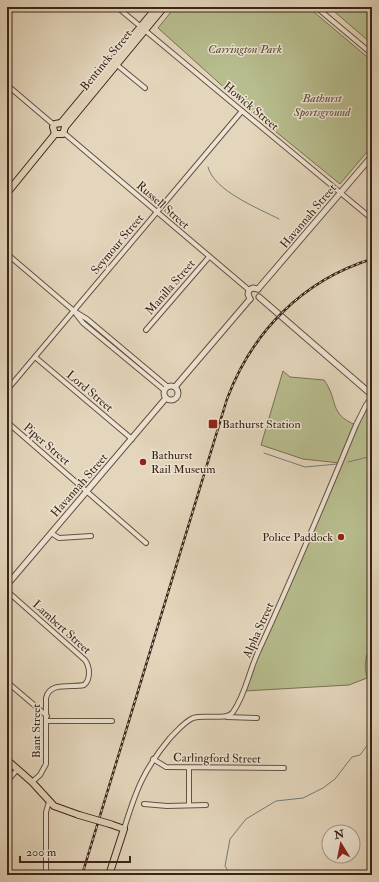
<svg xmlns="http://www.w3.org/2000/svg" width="379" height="882" viewBox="0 0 379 882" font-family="'IM FELL Double Pica',serif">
	<rect width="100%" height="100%" fill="#e4d6bc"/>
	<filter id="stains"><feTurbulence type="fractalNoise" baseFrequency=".005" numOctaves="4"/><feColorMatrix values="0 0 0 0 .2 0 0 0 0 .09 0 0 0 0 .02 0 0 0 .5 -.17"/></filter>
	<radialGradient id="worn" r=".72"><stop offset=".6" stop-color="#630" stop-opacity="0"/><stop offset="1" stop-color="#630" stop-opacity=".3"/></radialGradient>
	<g fill="#b7bd8e" stroke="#7a7053">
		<path d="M 175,7 L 308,7 L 372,61 L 372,146 L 340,184 L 248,109 L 158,28 Z"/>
		<path d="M 329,7 L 372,7 L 372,44 Z"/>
		<path d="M 283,371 L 290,377 L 324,380 C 339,400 328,414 356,425 L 372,397 L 372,688 L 367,678 L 349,685 L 244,691 L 256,656 L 340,463 L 303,459 L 261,445 Z"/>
	</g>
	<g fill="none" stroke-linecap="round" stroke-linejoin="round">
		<g stroke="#737c78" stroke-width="1">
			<path d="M 208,167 C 214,191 258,208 279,219"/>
			<path d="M 264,453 L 305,467 L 337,464"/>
			<path d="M 348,462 L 372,456"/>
			<path d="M 372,644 C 363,657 363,674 372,688"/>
			<path d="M 231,875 L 225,866 L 230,839 L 246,819 L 276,801 L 303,798 L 323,788 L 335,779 L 352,757 L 360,755 L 372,739"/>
		</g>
		<g stroke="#665041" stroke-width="6">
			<g id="minor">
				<path d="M 117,7 L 372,219"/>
				<path d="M 316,7 L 372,54"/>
				<path d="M 117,65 L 145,88"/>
				<path d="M 7,85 L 54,125"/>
				<path d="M 64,133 L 249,290"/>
				<path d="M 7,254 L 74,311 L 87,319 L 168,387"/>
				<path d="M 76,314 L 83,323 L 164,390"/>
				<path d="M 146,330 L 209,257"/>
				<path d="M 35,357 L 132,439"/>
				<path d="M 7,390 L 242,111"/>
				<path d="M 7,422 L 146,543"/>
				<path d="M 51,533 L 59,538 L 91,536"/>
				<path d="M 7,591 L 85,660 C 90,667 91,679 84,685 C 72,688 50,681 46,698 L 46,764 L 40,775 L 32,782"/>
				<path d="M 7,682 L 47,716"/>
				<path d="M 227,717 L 257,718"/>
				<path d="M 47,721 L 112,721"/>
				<path d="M 153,759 L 166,767 L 284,768"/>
				<path d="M 189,768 L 189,804"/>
				<path d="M 7,781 L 18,769"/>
				<path d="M 144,804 L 167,806 L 206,805"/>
				<path d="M 124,829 C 136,790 144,769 170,738 C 177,731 184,722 193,718 C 204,714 227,721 233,712 C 246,694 249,670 259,650 C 293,576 325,500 356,425 L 366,405 L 372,397"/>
				<path d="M 46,875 L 46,812 L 49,802"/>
			</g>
		</g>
		<g stroke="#665041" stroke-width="7">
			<g id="tertiary">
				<path d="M 258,289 L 372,156"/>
				<path d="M 259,297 L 372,395"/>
				<path d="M 250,299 L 248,294 L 249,290 L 253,288 L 258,289"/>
				<circle cx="171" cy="393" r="7"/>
				<path d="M 175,387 L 250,299"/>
				<path d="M 7,585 L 166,398"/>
			</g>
		</g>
		<g stroke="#3c2418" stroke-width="8">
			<g id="primary">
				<path d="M 61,123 L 157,7"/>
				<path d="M 65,127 L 164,7"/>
				<path d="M 55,134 L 53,127 L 55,124 L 61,123"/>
				<path d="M 55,134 L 63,134 L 65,127"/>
				<path d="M 7,193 L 55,134"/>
				<path d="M 7,760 L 32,782 L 54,806 L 79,815"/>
				<path d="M 109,875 L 124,829 L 110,824"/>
			</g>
		</g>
		<use href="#minor" stroke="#ede4d3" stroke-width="4"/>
		<use href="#tertiary" stroke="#ede4d3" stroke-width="5"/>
		<use href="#primary" stroke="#e4d6bc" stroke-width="6"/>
		<g stroke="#3c2418" stroke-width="2.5">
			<path id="rail" d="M 82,875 L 227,399 C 252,332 303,280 372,259"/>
		</g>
		<use href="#rail" stroke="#ede4d3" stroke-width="1" stroke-dasharray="3" stroke-linecap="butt"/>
		<g stroke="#3c2418" stroke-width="8" stroke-linecap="butt">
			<path id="primary-bridge" d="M 79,815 L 110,824"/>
		</g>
		<use href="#primary-bridge" stroke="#e4d6bc" stroke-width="6"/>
	</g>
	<g fill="#8f2418" stroke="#ede4d3" stroke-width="1.5">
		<rect x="208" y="419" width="10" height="10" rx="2"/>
		<circle cx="143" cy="462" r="4"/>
		<circle cx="341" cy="537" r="4"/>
	</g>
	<g text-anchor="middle" stroke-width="3" stroke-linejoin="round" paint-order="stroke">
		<g font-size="12" font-style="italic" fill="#5b4a36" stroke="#ede4d3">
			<text x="245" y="53">Carrington Park</text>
			<text x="322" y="102">Bathurst<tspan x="322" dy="14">Sportsground</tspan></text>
		</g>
		<g font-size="12" fill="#3c2418" stroke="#ede4d3">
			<text transform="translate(106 60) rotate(-51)" y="4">Bentinck Street</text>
			<text transform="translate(251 106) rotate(40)" y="4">Howick Street</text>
			<text transform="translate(163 205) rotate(41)" y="4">Russell Street</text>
			<text transform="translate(308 216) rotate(-50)" y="4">Havannah Street</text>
			<text transform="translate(117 244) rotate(-50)" y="4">Seymour Street</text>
			<text transform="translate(170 287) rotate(-49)" y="4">Manilla Street</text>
			<text transform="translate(90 391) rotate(40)" y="4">Lord Street</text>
			<text transform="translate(47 444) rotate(41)" y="4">Piper Street</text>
			<text transform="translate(79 485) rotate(-49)" y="4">Havannah Street</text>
			<text transform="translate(62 627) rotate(42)" y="4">Lambert Street</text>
			<text transform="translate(258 630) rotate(-66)" y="4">Alpha Street</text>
			<text transform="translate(36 731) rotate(-90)" y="4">Bant Street</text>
			<text transform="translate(217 758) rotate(1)" y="4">Carlingford Street</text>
		</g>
		<g font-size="12" fill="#3c2418" stroke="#ede4d3" text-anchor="start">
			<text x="222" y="428">Bathurst Station</text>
			<text x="151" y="459">Bathurst<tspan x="151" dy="14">Rail Museum</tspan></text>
			<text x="333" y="541" text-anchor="end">Police Paddock</text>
		</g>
	</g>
	<rect width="379" height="882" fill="none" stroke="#e4d6bc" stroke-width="24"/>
	<rect x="8" y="8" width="363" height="866" fill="none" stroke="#3c2418" stroke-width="2"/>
	<rect x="12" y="12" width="355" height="858" fill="none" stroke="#3c2418"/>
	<g transform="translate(341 844) rotate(350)"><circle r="19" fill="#ede4d3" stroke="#a69788"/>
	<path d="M0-3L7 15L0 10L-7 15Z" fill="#8f2418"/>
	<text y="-6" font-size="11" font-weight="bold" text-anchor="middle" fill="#3c2418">N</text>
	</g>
	<path d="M20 856v6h110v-6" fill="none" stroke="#3c2418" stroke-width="2"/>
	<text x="26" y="856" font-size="12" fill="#3c2418" stroke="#ede4d3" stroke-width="3" paint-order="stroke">200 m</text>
	<rect width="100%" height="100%" filter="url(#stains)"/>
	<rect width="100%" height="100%" fill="url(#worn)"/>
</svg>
